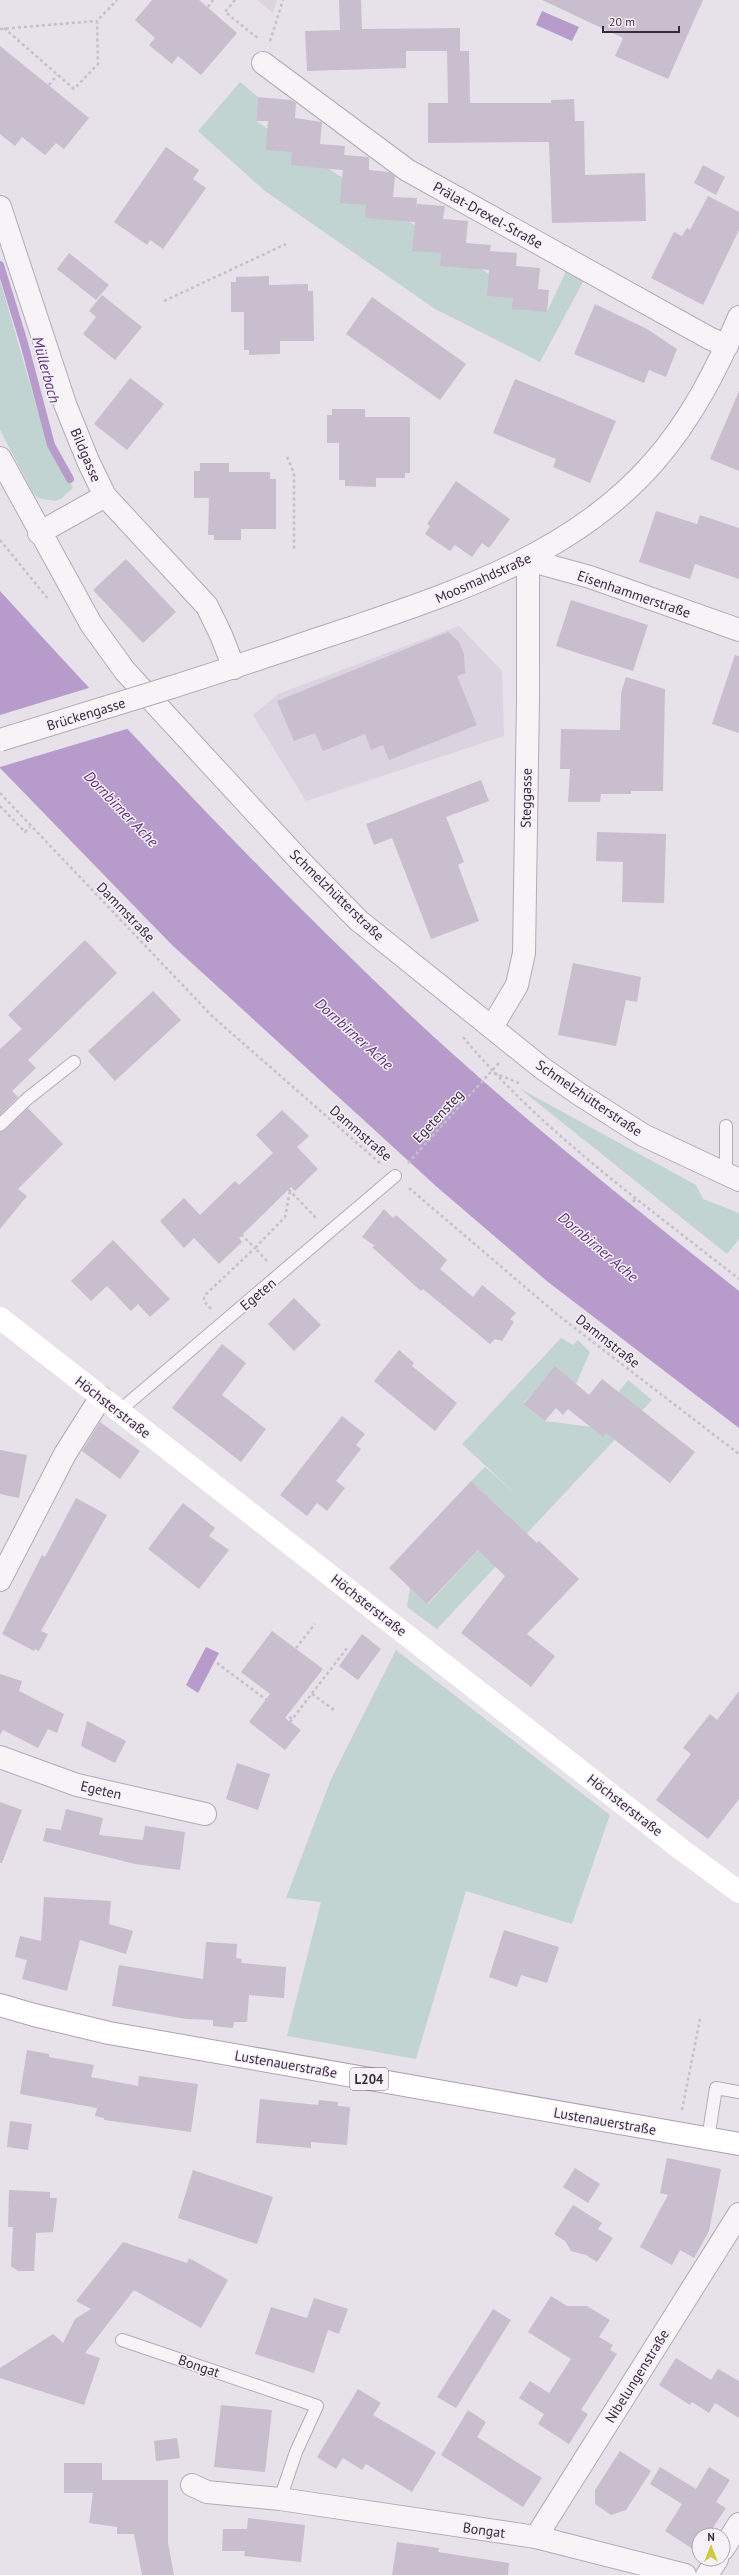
<svg xmlns="http://www.w3.org/2000/svg" width="739" height="2575" viewBox="0 0 739 2575" font-family="'PT Sans',sans-serif">
	<rect width="100%" height="100%" fill="#e7e1ea"/>
	<g fill="#dbd3df">
		<path d="M 257,0 L 277,0 L 273,13 Z"/>
		<path d="M 459,626 L 502,671 L 504,736 L 306,801 L 253,715 L 278,694 Z"/>
	</g>
	<g fill="#c2d4d1">
		<path d="M 240,82 L 258,97 L 256,121 L 547,312 L 566,271 L 584,280 L 540,362 L 435,309 L 265,191 L 198,131 Z"/>
		<path d="M 0,280 L 48,446 L 73,488 L 62,498 L 55,501 L 38,498 L 33,493 L 0,430 Z"/>
		<path d="M 519,1088 L 696,1185 L 703,1199 L 739,1213 L 739,1239 L 727,1254 Z"/>
		<path d="M 561,1338 L 573,1345 L 578,1340 L 590,1352 L 576,1384 L 555,1367 L 524,1403 L 545,1421 L 592,1427 L 603,1436 L 631,1403 L 618,1393 L 628,1380 L 652,1400 L 437,1629 L 407,1607 L 410,1587 L 428,1604 L 509,1517 L 471,1481 L 485,1467 L 515,1493 L 462,1444 Z"/>
		<path d="M 396,1650 L 610,1815 L 572,1924 L 466,1891 L 416,2059 L 287,2036 L 321,1902 L 286,1898 L 331,1779 Z"/>
	</g>
	<g fill="#b79bcb">
		<path d="M 542,11 L 579,27 L 572,41 L 536,25 Z"/>
		<path d="M 0,591 C 131,734 264,877 406,1011 C 511,1110 626,1201 739,1291 L 739,1428 L 548,1282 L 437,1187 L 172,945 L 0,768 Z"/>
		<path d="M 206,1647 L 219,1653 L 198,1693 L 186,1685 Z"/>
	</g>
	<path fill="#e7e1ea" d="M 92,687 L 130,728 L 0,767 L 0,715 Z"/>
	<g fill="none" stroke-linecap="round" stroke-linejoin="round">
		<path stroke="#b79bcb" stroke-width="8" d="M 0,265 L 24,343 L 51,445 L 70,479"/>
	</g>
	<g fill="#c9becd">
		<path d="M 152,0 L 199,0 L 237,33 L 201,75 L 178,56 L 172,64 L 149,45 L 155,38 L 135,20 Z"/>
		<path d="M 339,0 L 361,0 L 362,29 L 460,28 L 460,51 L 469,51 L 470,103 L 551,103 L 551,100 L 574,99 L 575,121 L 584,121 L 585,175 L 645,173 L 646,221 L 552,223 L 549,142 L 428,143 L 428,103 L 448,103 L 447,51 L 406,51 L 406,68 L 307,71 L 305,31 L 340,30 Z"/>
		<path d="M 542,0 L 703,0 L 668,79 L 615,56 L 623,38 Z"/>
		<path d="M 0,46 L 89,118 L 64,149 L 56,143 L 45,155 L 22,137 L 15,146 L 0,134 Z"/>
		<path d="M 258,97 L 291,100 L 296,103 L 295,118 L 322,122 L 320,144 L 345,146 L 344,155 L 369,157 L 369,170 L 389,172 L 395,176 L 393,197 L 417,198 L 416,211 L 417,204 L 445,206 L 443,219 L 468,221 L 466,243 L 491,245 L 490,251 L 517,253 L 516,266 L 540,268 L 538,289 L 549,290 L 547,312 L 512,309 L 513,298 L 487,296 L 489,270 L 440,266 L 441,253 L 412,251 L 415,222 L 365,218 L 366,205 L 340,203 L 344,157 L 343,170 L 330,169 L 291,165 L 292,152 L 266,150 L 268,121 L 256,121 Z"/>
		<path d="M 166,147 L 199,170 L 193,179 L 206,188 L 163,249 L 150,240 L 147,245 L 114,222 Z"/>
		<path d="M 703,165 L 725,177 L 716,195 L 694,183 Z"/>
		<path d="M 708,196 L 739,212 L 739,230 L 703,305 L 651,278 L 674,232 L 682,236 L 687,228 L 690,230 Z"/>
		<path d="M 69,253 L 109,285 L 96,300 L 57,269 Z"/>
		<path d="M 269,276 L 269,285 L 308,284 L 308,291 L 313,291 L 314,341 L 280,341 L 280,354 L 249,355 L 249,350 L 244,350 L 244,312 L 231,312 L 231,282 L 236,282 L 236,277 Z"/>
		<path d="M 102,295 L 142,327 L 115,360 L 83,334 L 96,317 L 89,311 Z"/>
		<path d="M 372,297 L 466,364 L 440,400 L 346,334 Z"/>
		<path d="M 595,304 L 647,329 L 677,349 L 666,377 L 649,370 L 644,383 L 574,354 Z"/>
		<path d="M 130,378 L 164,404 L 127,450 L 94,424 Z"/>
		<path d="M 515,379 L 616,421 L 590,483 L 553,467 L 556,459 L 493,433 Z"/>
		<path d="M 739,391 L 739,471 L 710,459 Z"/>
		<path d="M 332,409 L 365,409 L 365,417 L 410,417 L 410,473 L 405,473 L 405,478 L 376,478 L 376,487 L 345,486 L 345,480 L 339,480 L 339,443 L 327,443 L 327,415 L 332,415 Z"/>
		<path d="M 200,463 L 229,463 L 229,472 L 270,472 L 270,479 L 276,479 L 276,529 L 241,529 L 241,540 L 214,540 L 214,535 L 208,535 L 209,498 L 194,498 L 194,471 L 200,471 Z"/>
		<path d="M 456,481 L 510,519 L 489,548 L 482,543 L 472,557 L 455,545 L 450,551 L 425,534 L 430,526 L 427,524 Z"/>
		<path d="M 656,511 L 697,524 L 700,515 L 739,528 L 739,579 L 695,564 L 690,579 L 639,562 Z"/>
		<path d="M 126,559 L 176,612 L 143,643 L 93,590 Z"/>
		<path d="M 571,600 L 648,625 L 633,671 L 556,646 Z"/>
		<path d="M 448,632 L 459,642 L 464,654 L 465,673 L 457,676 L 477,725 L 389,760 L 383,745 L 371,750 L 365,734 L 323,751 L 315,733 L 294,741 L 277,701 Z"/>
		<path d="M 735,655 L 739,656 L 739,733 L 712,724 Z"/>
		<path d="M 626,677 L 665,689 L 663,791 L 631,791 L 631,794 L 601,794 L 600,802 L 568,802 L 570,769 L 560,769 L 561,729 L 620,730 L 621,693 Z"/>
		<path d="M 481,780 L 489,801 L 446,817 L 464,862 L 458,865 L 479,921 L 431,939 L 392,838 L 374,845 L 366,824 Z"/>
		<path d="M 597,832 L 666,834 L 664,903 L 622,902 L 623,862 L 596,861 Z"/>
		<path d="M 85,940 L 117,973 L 28,1060 L 36,1068 L 12,1091 L 18,1097 L 0,1115 L 0,1049 L 22,1029 L 8,1015 Z"/>
		<path d="M 573,963 L 641,977 L 637,1002 L 626,1000 L 616,1046 L 558,1035 Z"/>
		<path d="M 153,991 L 181,1020 L 115,1081 L 88,1051 Z"/>
		<path d="M 28,1108 L 63,1144 L 18,1189 L 27,1196 L 0,1229 L 0,1132 L 5,1130 Z"/>
		<path d="M 282,1110 L 309,1136 L 297,1147 L 318,1169 L 295,1191 L 291,1187 L 239,1238 L 242,1242 L 219,1264 L 194,1238 L 184,1248 L 160,1221 L 184,1198 L 200,1215 L 235,1181 L 239,1185 L 273,1153 L 256,1135 Z"/>
		<path d="M 384,1209 L 393,1218 L 396,1215 L 447,1260 L 440,1269 L 473,1297 L 482,1285 L 516,1313 L 510,1319 L 514,1322 L 502,1341 L 495,1339 L 490,1344 L 423,1289 L 421,1291 L 372,1247 L 375,1246 L 362,1237 Z"/>
		<path d="M 113,1240 L 170,1299 L 150,1317 L 138,1304 L 131,1311 L 107,1286 L 91,1301 L 71,1281 Z"/>
		<path d="M 294,1298 L 321,1325 L 294,1351 L 268,1324 Z"/>
		<path d="M 222,1344 L 246,1363 L 222,1395 L 266,1429 L 241,1462 L 172,1408 Z"/>
		<path d="M 399,1350 L 414,1363 L 412,1366 L 457,1403 L 435,1431 L 374,1381 Z"/>
		<path d="M 555,1366 L 589,1395 L 602,1379 L 695,1452 L 670,1483 L 606,1433 L 603,1437 L 568,1409 L 563,1415 L 556,1408 L 545,1421 L 524,1404 Z"/>
		<path d="M 342,1416 L 365,1434 L 356,1445 L 361,1449 L 336,1481 L 345,1488 L 327,1511 L 317,1503 L 307,1516 L 280,1495 Z"/>
		<path d="M 100,1422 L 140,1451 L 120,1479 L 82,1451 Z"/>
		<path d="M 0,1450 L 27,1455 L 19,1498 L 0,1494 Z"/>
		<path d="M 471,1481 L 537,1543 L 539,1541 L 579,1579 L 527,1634 L 555,1656 L 531,1687 L 461,1633 L 505,1576 L 478,1550 L 427,1604 L 389,1568 Z"/>
		<path d="M 76,1498 L 107,1515 L 41,1631 L 48,1634 L 39,1651 L 35,1649 L 34,1651 L 2,1634 L 42,1555 L 45,1557 Z"/>
		<path d="M 183,1503 L 215,1528 L 209,1536 L 229,1550 L 199,1589 L 148,1549 Z"/>
		<path d="M 272,1631 L 323,1669 L 285,1718 L 301,1730 L 285,1750 L 249,1722 L 270,1694 L 241,1672 Z"/>
		<path d="M 362,1634 L 381,1649 L 358,1680 L 339,1666 Z"/>
		<path d="M 0,1674 L 22,1681 L 19,1691 L 64,1714 L 57,1733 L 48,1729 L 38,1748 L 3,1730 L 0,1735 Z"/>
		<path d="M 739,1691 L 739,1799 L 708,1839 L 656,1800 L 691,1754 L 683,1748 L 710,1714 L 717,1720 Z"/>
		<path d="M 87,1721 L 126,1741 L 115,1763 L 81,1746 Z"/>
		<path d="M 237,1763 L 270,1774 L 258,1810 L 226,1799 Z"/>
		<path d="M 0,1802 L 22,1810 L 2,1863 L 0,1863 Z"/>
		<path d="M 66,1809 L 103,1818 L 99,1835 L 143,1840 L 145,1826 L 185,1832 L 180,1870 L 135,1864 L 43,1841 L 46,1828 L 61,1830 Z"/>
		<path d="M 44,1897 L 111,1901 L 109,1924 L 133,1931 L 126,1954 L 80,1940 L 67,1991 L 22,1979 L 27,1960 L 15,1957 L 20,1936 L 41,1941 Z"/>
		<path d="M 504,1930 L 559,1947 L 547,1983 L 521,1975 L 517,1987 L 489,1977 Z"/>
		<path d="M 206,1942 L 237,1944 L 236,1958 L 242,1959 L 241,1963 L 286,1967 L 284,1998 L 249,1995 L 247,2022 L 234,2022 L 233,2028 L 213,2026 L 213,2020 L 186,2019 L 112,2006 L 119,1965 L 203,1979 Z"/>
		<path d="M 27,2050 L 49,2054 L 49,2057 L 94,2065 L 91,2077 L 138,2086 L 139,2076 L 198,2084 L 191,2132 L 104,2120 L 104,2118 L 95,2116 L 97,2108 L 20,2094 Z"/>
		<path d="M 260,2099 L 318,2105 L 319,2100 L 338,2102 L 338,2106 L 350,2107 L 347,2145 L 311,2142 L 311,2148 L 256,2143 Z"/>
		<path d="M 10,2121 L 32,2124 L 28,2150 L 7,2147 Z"/>
		<path d="M 667,2158 L 721,2169 L 709,2231 L 694,2258 L 680,2250 L 672,2265 L 640,2247 L 668,2195 L 660,2193 Z"/>
		<path d="M 575,2168 L 600,2184 L 588,2203 L 563,2187 Z"/>
		<path d="M 193,2170 L 273,2197 L 257,2244 L 178,2218 Z"/>
		<path d="M 9,2190 L 50,2192 L 50,2198 L 57,2198 L 53,2232 L 36,2233 L 34,2271 L 18,2271 L 11,2266 L 13,2227 L 8,2227 Z"/>
		<path d="M 573,2205 L 602,2223 L 598,2229 L 613,2238 L 597,2262 L 586,2255 L 571,2251 L 565,2241 L 554,2234 Z"/>
		<path d="M 123,2242 L 187,2263 L 189,2258 L 228,2280 L 201,2328 L 134,2290 L 85,2353 L 100,2358 L 84,2405 L 0,2378 L 0,2368 L 53,2334 L 63,2343 L 75,2319 L 91,2309 L 76,2301 Z"/>
		<path d="M 551,2296 L 567,2306 L 587,2306 L 610,2320 L 599,2337 L 613,2345 L 610,2350 L 617,2354 L 581,2410 L 588,2414 L 569,2444 L 538,2424 L 544,2414 L 519,2398 L 530,2381 L 549,2393 L 571,2359 L 528,2332 Z"/>
		<path d="M 314,2298 L 348,2309 L 339,2334 L 328,2330 L 314,2373 L 255,2354 L 271,2307 L 307,2318 Z"/>
		<path d="M 493,2309 L 511,2320 L 456,2408 L 437,2397 Z"/>
		<path d="M 676,2358 L 711,2380 L 718,2369 L 739,2381 L 739,2418 L 715,2403 L 709,2413 L 692,2402 L 690,2405 L 659,2385 Z"/>
		<path d="M 358,2389 L 381,2403 L 373,2415 L 436,2452 L 412,2492 L 366,2464 L 362,2470 L 343,2458 L 336,2469 L 317,2457 Z"/>
		<path d="M 221,2405 L 272,2410 L 265,2472 L 214,2467 Z"/>
		<path d="M 468,2410 L 486,2422 L 477,2437 L 542,2478 L 523,2507 L 441,2455 Z"/>
		<path d="M 177,2438 L 180,2458 L 156,2461 L 154,2441 Z"/>
		<path d="M 620,2451 L 651,2471 L 626,2510 L 611,2515 L 595,2504 L 595,2490 Z"/>
		<path d="M 64,2463 L 102,2463 L 102,2480 L 168,2480 L 168,2543 L 174,2575 L 142,2575 L 134,2534 L 117,2534 L 117,2527 L 89,2523 L 93,2493 L 64,2493 Z"/>
		<path d="M 660,2467 L 696,2489 L 709,2467 L 730,2480 L 716,2502 L 726,2508 L 708,2535 L 699,2535 L 699,2553 L 665,2531 L 682,2504 L 650,2484 Z"/>
		<path d="M 248,2518 L 305,2525 L 301,2562 L 244,2556 L 245,2551 L 222,2551 L 223,2529 L 247,2529 Z"/>
		<path d="M 397,2542 L 439,2548 L 438,2552 L 509,2563 L 508,2575 L 392,2575 Z"/>
	</g>
	<g fill="none" stroke-linecap="round" stroke-linejoin="round">
		<g stroke="#b3aab8" stroke-width="14">
			<g id="service">
				<path d="M 0,1125 L 27,1099 L 74,1062"/>
				<path d="M 726,1126 L 726,1174"/>
				<path d="M 119,1411 L 395,1176"/>
				<path d="M 708,2139 L 716,2088 L 739,2092"/>
				<path d="M 122,2340 L 317,2406 L 296,2452 L 280,2499"/>
			</g>
		</g>
		<g stroke="#b3aab8" stroke-width="24">
			<g id="minor">
				<path d="M 263,63 L 407,170 L 709,338 L 727,346"/>
				<path d="M 0,207 L 65,404 L 88,461 L 105,496"/>
				<path d="M 528,560 L 590,577 L 739,630"/>
				<path d="M 0,1580 L 65,1454 L 101,1397"/>
				<path d="M 0,1757 L 77,1785 L 205,1814"/>
				<path d="M 192,2485 L 207,2492 L 280,2499 L 536,2537 L 685,2575"/>
				<path d="M 536,2537 L 739,2214"/>
				<path d="M 723,2549 L 739,2524"/>
				<path d="M 707,2575 L 717,2559"/>
			</g>
		</g>
		<g stroke="#b3aab8" stroke-width="24">
			<g id="tertiary">
				<path d="M 0,458 L 91,624 L 125,671 L 303,864 L 358,920 L 542,1068 L 579,1094 L 643,1135 L 739,1180"/>
				<path d="M 39,533 L 105,496 L 207,606 L 221,635 L 234,668"/>
				<path d="M 172,687 C 233,668 293,647 354,627 C 462,590 575,552 653,463 C 691,420 717,369 739,317"/>
				<path d="M 492,1027 L 517,985 L 524,953 L 528,699 L 528,560"/>
			</g>
		</g>
		<g stroke="#afa0b6" stroke-width="24">
			<path id="primary" d="M 0,2005 L 34,2015 L 109,2033 L 739,2144"/>
		</g>
		<g stroke="#c6bfc9" stroke-width="2.5" stroke-dasharray="3 3" stroke-linecap="butt">
			<path d="M 235,0 L 225,12 L 259,39"/>
			<path d="M 208,7 L 213,0"/>
			<path d="M 4,28 L 74,89 L 98,64 L 97,21 L 117,0"/>
			<path d="M 0,29 L 97,21"/>
			<path d="M 270,41 L 283,0"/>
			<path d="M 49,85 L 57,75"/>
			<path d="M 164,301 L 286,244"/>
			<path d="M 287,457 L 294,473 L 294,550"/>
			<path d="M 0,540 L 49,600"/>
			<path d="M 0,793 L 212,1016 L 381,1164"/>
			<path d="M 0,806 L 25,832 L 30,827"/>
			<path d="M 463,1037 C 541,1131 644,1204 739,1279"/>
			<path d="M 494,1073 L 521,1084"/>
			<path d="M 408,1163 L 499,1063"/>
			<path d="M 272,1172 L 317,1219"/>
			<path d="M 409,1188 L 559,1316 L 739,1454"/>
			<path d="M 633,1202 L 636,1198"/>
			<path d="M 267,1261 L 255,1248 L 285,1217 L 290,1191"/>
			<path d="M 211,1309 L 204,1301 L 204,1296 L 255,1248 L 220,1214"/>
			<path d="M 296,1648 L 315,1624"/>
			<path d="M 217,1663 L 292,1719"/>
			<path d="M 312,1694 L 334,1710"/>
			<path d="M 290,1722 L 347,1648"/>
			<path d="M 682,2110 L 700,2019"/>
		</g>
		<use href="#service" stroke="#f7f4f8" stroke-width="12"/>
		<use href="#minor" stroke="#f7f4f8" stroke-width="22"/>
		<use href="#tertiary" stroke="#f7f4f8" stroke-width="22"/>
		<path stroke="#fff" stroke-width="22" d="M 0,1318 L 682,1850 L 739,1892"/>
		<use href="#primary" stroke="#fff" stroke-width="22"/>
		<g stroke="#b3aab8" stroke-width="24" stroke-linecap="butt">
			<path id="tertiary-bridge" d="M 0,740 L 172,687"/>
		</g>
		<use href="#tertiary-bridge" stroke="#f7f4f8" stroke-width="22"/>
	</g>
	<g text-anchor="middle" stroke-width="3" stroke-linejoin="round" paint-order="stroke">
		<rect fill="#f5f1f7" stroke="#736578" stroke-width="1" x="350" y="2068" width="38" height="22" rx="3"/>
		<g font-size="13" font-weight="bold" fill="#3b2942">
			<text x="369" y="2084">L204</text>
		</g>
		<g font-size="14" fill="#3b2942" stroke="#f5f1f7">
			<text transform="translate(488 215) rotate(29)" y="5">Prälat-Drexel-Straße</text>
			<text transform="translate(86 455) rotate(67)" y="5">Bildgasse</text>
			<text transform="translate(483 578) rotate(-24)" y="5">Moosmahdstraße</text>
			<text transform="translate(634 594) rotate(19)" y="5">Eisenhammerstraße</text>
			<text transform="translate(86 714) rotate(-17)" y="5">Brückengasse</text>
			<text transform="translate(526 798) rotate(-89)" y="5">Steggasse</text>
			<text transform="translate(337 895) rotate(44)" y="5">Schmelzhütterstraße</text>
			<text transform="translate(126 912) rotate(46)" y="5">Dammstraße</text>
			<text transform="translate(589 1098) rotate(34)" y="5">Schmelzhütterstraße</text>
			<text transform="translate(438 1116) rotate(-47)" y="5">Egetensteg</text>
			<text transform="translate(361 1133) rotate(41)" y="5">Dammstraße</text>
			<text transform="translate(258 1294) rotate(-40)" y="5">Egeten</text>
			<text transform="translate(608 1341) rotate(38)" y="5">Dammstraße</text>
			<text transform="translate(113 1407) rotate(38)" y="5">Höchsterstraße</text>
			<text transform="translate(369 1605) rotate(38)" y="5">Höchsterstraße</text>
			<text transform="translate(101 1790) rotate(13)" y="5">Egeten</text>
			<text transform="translate(625 1805) rotate(38)" y="5">Höchsterstraße</text>
			<text transform="translate(286 2064) rotate(10)" y="5">Lustenauerstraße</text>
			<text transform="translate(605 2121) rotate(10)" y="5">Lustenauerstraße</text>
			<text transform="translate(199 2366) rotate(19)" y="5">Bongat</text>
			<text transform="translate(637 2376) rotate(-58)" y="5">Nibelungenstraße</text>
			<text transform="translate(484 2530) rotate(8)" y="5">Bongat</text>
		</g>
		<g font-size="15" font-style="italic" fill="#5e3178" stroke="#f5f1f7">
			<text transform="translate(46 370) rotate(75)" y="5">Müllerbach</text>
			<text transform="translate(121 809) rotate(46)" y="5">Dornbirner Ache</text>
			<text transform="translate(354 1034) rotate(42)" y="5">Dornbirner Ache</text>
			<text transform="translate(598 1247) rotate(40)" y="5">Dornbirner Ache</text>
		</g>
	</g>
	<g transform="translate(711 2547)"><circle r="19" fill="#f5f1f7" stroke="#aba1af"/>
	<path d="M0-3L7 15L0 10L-7 15Z" fill="#d3c842"/>
	<text y="-6" font-size="11" font-weight="bold" text-anchor="middle" fill="#3b2942">N</text>
	</g>
	<path d="M603 26v6h76v-6" fill="none" stroke="#3b2942" stroke-width="2"/>
	<text x="609" y="26" font-size="12" fill="#3b2942" stroke="#f5f1f7" stroke-width="3" paint-order="stroke">20 m</text>
</svg>
